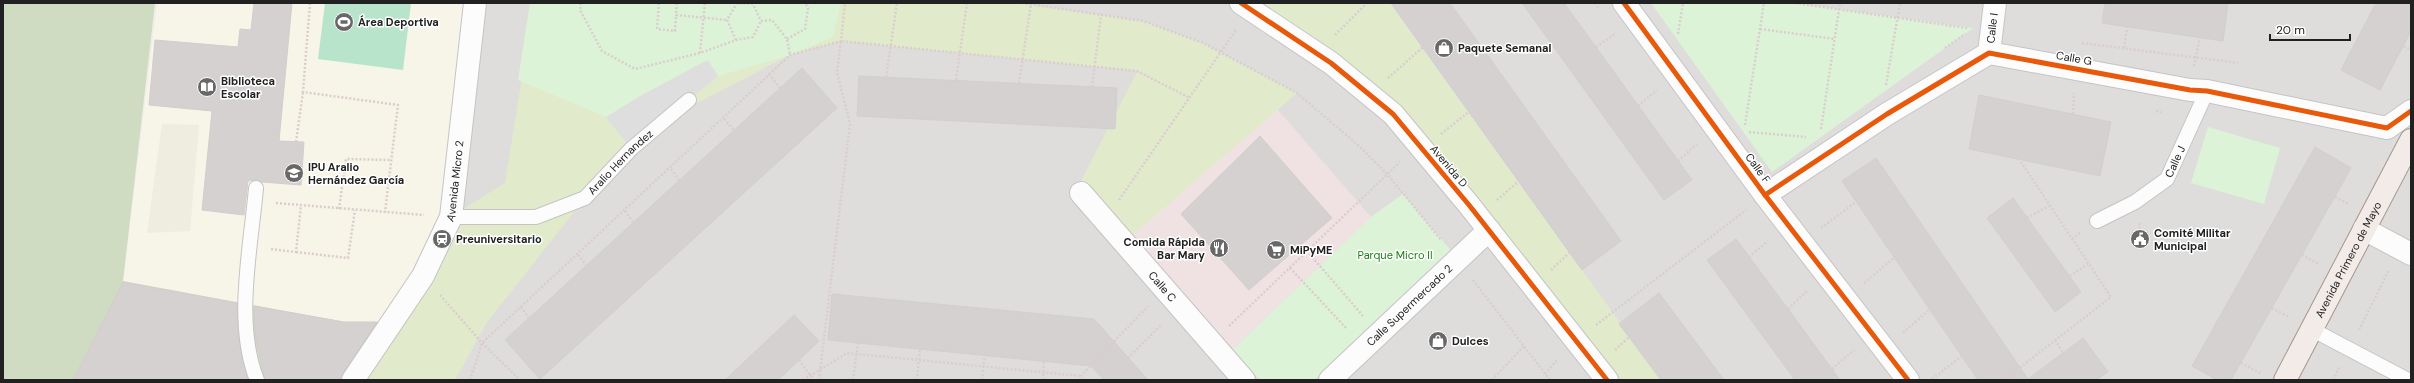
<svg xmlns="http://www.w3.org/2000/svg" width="2414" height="383" viewBox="0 0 2414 383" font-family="'DM Sans',sans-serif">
	<rect width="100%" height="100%" fill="#efedeb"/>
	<path fill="#dedddc" d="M 475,3 L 2411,3 L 2411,380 L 354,380 L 423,276 Z"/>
	<path fill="#f0e2e3" d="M 1271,102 L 1371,217 L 1231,351 L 1126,241 Z"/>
	<path fill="#f7f4e8" d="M 157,3 L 475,3 L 442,239 L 392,322 L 344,322 L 123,282 Z"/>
	<path fill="#efeddf" d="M 162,124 L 199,125 L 190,231 L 147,233 Z"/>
	<g fill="#e1ebcb">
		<path d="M 534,3 L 1019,3 L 1143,21 L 1203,43 L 1297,93 L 1126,241 L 1081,181 L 1137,72 L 1170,87 L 1137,71 L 841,41 L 790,55 L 668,118 L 585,198 L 487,322 L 455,380 L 350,380 L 451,217 L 505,183 Z"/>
		<path d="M 1250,3 L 1390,3 L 1661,380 L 1620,380 L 1399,107 Z"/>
	</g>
	<path fill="#cfdcc1" d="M 3,3 L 155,3 L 123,281 L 344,322 L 392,322 L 352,380 L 3,380 Z"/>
	<g fill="#dcf3d8">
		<path d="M 530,3 L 841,3 L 833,37 L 790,55 L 718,76 L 707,60 L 642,95 L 606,117 L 518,80 Z"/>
		<path d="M 1651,3 L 1797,3 L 1973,28 L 1772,172 Z"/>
		<path d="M 2208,127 L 2280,148 L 2264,204 L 2191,183 Z"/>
		<path d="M 1403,194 L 1458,259 L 1314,380 L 1260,380 L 1231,351 L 1371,217 Z"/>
	</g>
	<path fill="#b7e4cb" d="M 325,3 L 411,3 L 403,70 L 318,59 Z"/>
	<path fill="#dfdede" d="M 708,60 L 718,76 L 631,149 L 606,117 L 642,95 Z"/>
	<g fill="#d4d1d0" stroke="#d2cecc">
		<path d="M 254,3 L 292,3 L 279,141 L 304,142 L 301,185 L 262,182 L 256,180 L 248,181 L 244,215 L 202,210 L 212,111 L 149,105 L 155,40 L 238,47 L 240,29 L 251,30 Z"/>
		<path d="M 1391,3 L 1450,3 L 1621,241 L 1582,270 Z"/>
		<path d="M 1522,3 L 1564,3 L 1692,180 L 1664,200 Z"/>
		<path d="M 2105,3 L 2228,3 L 2223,41 L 2102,23 Z"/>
		<path d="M 2376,3 L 2411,3 L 2411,31 L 2380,90 L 2341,70 Z"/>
		<path d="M 802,68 L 837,108 L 540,379 L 505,340 Z"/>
		<path d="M 859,76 L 1117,88 L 1115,129 L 857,116 Z"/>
		<path d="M 1979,95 L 2111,122 L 2100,176 L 1969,149 Z"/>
		<path d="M 1260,136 L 1332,218 L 1249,290 L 1181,214 Z"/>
		<path d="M 2315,147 L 2351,168 L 2231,380 L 2217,380 L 2192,366 Z"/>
		<path d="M 1876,158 L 2028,379 L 2083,338 L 2108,372 L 2096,380 L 1978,380 L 1842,181 Z"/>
		<path d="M 2013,198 L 2081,292 L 2055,312 L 1987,218 Z"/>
		<path d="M 1736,239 L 1788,309 L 1840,380 L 1795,380 L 1707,260 Z"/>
		<path d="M 123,282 L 237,303 L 238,336 L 248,380 L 73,380 Z"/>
		<path d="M 1659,293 L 1724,380 L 1661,380 L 1629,337 L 1619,324 Z"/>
		<path d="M 832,294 L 1094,319 L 1148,380 L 1104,380 L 1091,366 L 828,340 Z"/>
		<path d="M 254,306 L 344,322 L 377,322 L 343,373 L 341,380 L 265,380 L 255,333 Z"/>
		<path d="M 794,315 L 819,341 L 778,380 L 725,380 Z"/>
	</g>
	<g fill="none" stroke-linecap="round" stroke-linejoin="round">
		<g stroke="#c5c4c3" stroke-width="16">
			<g id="service">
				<path d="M 256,188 C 251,247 234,323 257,380"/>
				<path id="s1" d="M 451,217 L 536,217 L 585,198 L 631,149 L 689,100"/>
				<path id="s2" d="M 2097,221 L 2135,202 L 2167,179 L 2207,91"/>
				<path d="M 2313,330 L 2408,380"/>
			</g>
		</g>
		<g stroke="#c5c4c3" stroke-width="24">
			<g id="minor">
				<path d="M 1624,3 L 1765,195 L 1908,380"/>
				<path id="s3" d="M 1989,53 L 1995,3"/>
				<path id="s4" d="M 1081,193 L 1244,380"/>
				<path d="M 1765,195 L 1887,114 L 1989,53 L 2190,90 L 2207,91 L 2387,128 L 2411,111"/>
				<path d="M 2364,229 L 2411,254"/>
				<path id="s5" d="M 1330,380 L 1489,230"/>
			</g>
		</g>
		<g stroke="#c5c4c3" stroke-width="24">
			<g id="tertiary">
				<path d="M 1241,3 L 1331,63 L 1393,114 L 1469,205 L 1607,380"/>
				<path id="s6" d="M 353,380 L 423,276 L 451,217 L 475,3"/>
			</g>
		</g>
		<g stroke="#a59787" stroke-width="24">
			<g id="primary">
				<path id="s7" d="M 2285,380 L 2411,140"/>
			</g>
		</g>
		<g stroke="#dbcdce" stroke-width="2.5" stroke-dasharray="2 2" stroke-linecap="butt">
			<path d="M 310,3 L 303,92 L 398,105 L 385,212"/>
			<path d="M 581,3 L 580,10 L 602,51 L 635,69 L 700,53 L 736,40 L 753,37 L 761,21"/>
			<path d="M 659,3 L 657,29 L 675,31 L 676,15"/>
			<path d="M 677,3 L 676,15 L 727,20"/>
			<path d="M 1022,3 L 1143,21 L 1203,43 L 1297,93 L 1359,146 L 1388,175 L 1441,240"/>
			<path d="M 1595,3 L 1599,9"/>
			<path d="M 1795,3 L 1967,28"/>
			<path d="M 761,21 L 772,20 L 787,39 L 790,55"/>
			<path d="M 1760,29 L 1835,39"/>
			<path d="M 1678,34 L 1683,3"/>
			<path d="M 1335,35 L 1367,3"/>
			<path d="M 787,39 L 805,29 L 808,8 L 805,3"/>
			<path d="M 736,40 L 727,20 L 737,3 L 753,4 L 761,21"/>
			<path d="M 2082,43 L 2238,63"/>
			<path d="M 2404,46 L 2411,50"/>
			<path d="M 1596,47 L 1616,33"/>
			<path d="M 1945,48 L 1965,34"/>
			<path d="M 2124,48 L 2127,27"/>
			<path d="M 700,53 L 705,3"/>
			<path d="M 2194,66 L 2200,37"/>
			<path d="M 769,74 L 780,88"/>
			<path d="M 886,77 L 897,3"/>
			<path d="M 1388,78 L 1423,47"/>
			<path d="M 956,80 L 967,3"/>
			<path d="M 1019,83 L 1031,4"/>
			<path d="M 1886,85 L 1900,3"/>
			<path d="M 1092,87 L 1101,15"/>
			<path d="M 1638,106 L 1657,90"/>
			<path d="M 2156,111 L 2163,113"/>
			<path d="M 2073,114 L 2074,93"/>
			<path d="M 724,119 L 734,130"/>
			<path d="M 1745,125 L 1764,3"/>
			<path d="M 1821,129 L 1840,3"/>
			<path d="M 1749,132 L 1806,137"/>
			<path d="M 1441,134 L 1470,111"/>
			<path d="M 296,142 L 303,92"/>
			<path d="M 1678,161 L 1697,144"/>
			<path d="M 671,169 L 679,180"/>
			<path d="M 2335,197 L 2349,204"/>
			<path d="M 1119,200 L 1236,30"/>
			<path d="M 1497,200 L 1519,181"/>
			<path d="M 276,203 L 424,215"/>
			<path d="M 339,209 L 346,159 L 391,160"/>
			<path d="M 625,211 L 633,222"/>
			<path d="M 2027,218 L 2049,206"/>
			<path d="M 2139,223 L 2140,229"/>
			<path d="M 1821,228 L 1856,202"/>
			<path d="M 2072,239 L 2080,233"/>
			<path d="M 271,249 L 296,252 L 301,205"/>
			<path d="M 1307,251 L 1363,316"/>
			<path d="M 296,252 L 348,258 L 355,210"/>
			<path d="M 578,255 L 586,265"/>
			<path d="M 2302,255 L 2319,264"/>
			<path d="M 1749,257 L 1768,241"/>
			<path d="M 1290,268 L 1347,329"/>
			<path d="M 1551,270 L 1569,253"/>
			<path d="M 2070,276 L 2088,264"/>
			<path d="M 1473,280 L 1550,380"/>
			<path d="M 1864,283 L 1894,258"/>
			<path d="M 440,295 L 482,343 L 520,380"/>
			<path d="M 521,307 L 529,318"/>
			<path d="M 2272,308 L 2289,317"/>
			<path d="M 1788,309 L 1808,290"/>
			<path d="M 1596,325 L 1746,210"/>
			<path d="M 1229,326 L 1400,162"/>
			<path d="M 2359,330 L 2389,270"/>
			<path d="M 1903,333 L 1930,309"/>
			<path d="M 2055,340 L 2063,353"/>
			<path d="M 1615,350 L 1629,337"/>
			<path d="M 1128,358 L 1162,324"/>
			<path d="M 799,360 L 814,380"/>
			<path d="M 2241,363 L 2262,374"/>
			<path d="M 1832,369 L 1854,350"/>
			<path d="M 1545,374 L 1558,359"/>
			<path d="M 1932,379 L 1962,356"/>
			<path d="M 470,380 L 482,343 L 790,55 L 841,41 L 845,3"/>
			<path d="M 803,380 L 847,353 L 1081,376"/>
			<path d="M 819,380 L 850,124 L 837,73 L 841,41 L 1137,71 L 1190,98"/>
			<path d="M 853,380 L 858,343"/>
			<path d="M 917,380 L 920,348"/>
			<path d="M 982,380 L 985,355"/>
			<path d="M 1043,380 L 1044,361"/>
			<path d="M 1083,380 L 1081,376 L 1148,306"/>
			<path d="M 1492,380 L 1524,346"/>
			<path d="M 2004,380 L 2111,297 L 2019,159"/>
			<path d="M 2333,380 L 2340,366"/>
		</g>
		<use href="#service" stroke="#fdfcfc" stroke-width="14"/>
		<use href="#minor" stroke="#fdfcfc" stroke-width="22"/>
		<use href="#tertiary" stroke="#fdfcfc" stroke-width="22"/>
		<use href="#primary" stroke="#f2ebe7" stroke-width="22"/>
		<g stroke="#fff" stroke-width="8">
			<g id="cycleway">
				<path d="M 1241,3 L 1331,63 L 1393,114 L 1469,205 L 1607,380"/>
				<path d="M 1624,3 L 1765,195 L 1908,380"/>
				<path d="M 1765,195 L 1887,114 L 1989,53 L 2190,90 L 2207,91 L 2387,128 L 2411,111"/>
			</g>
		</g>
		<use href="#cycleway" stroke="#e8590c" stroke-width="5"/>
	</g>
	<defs>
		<g id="stadium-disc" transform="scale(1)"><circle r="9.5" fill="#696868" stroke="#fff"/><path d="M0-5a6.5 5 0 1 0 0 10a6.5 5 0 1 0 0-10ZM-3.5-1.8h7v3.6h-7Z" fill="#fff"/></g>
		<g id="shop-disc" transform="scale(1)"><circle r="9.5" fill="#696868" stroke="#fff"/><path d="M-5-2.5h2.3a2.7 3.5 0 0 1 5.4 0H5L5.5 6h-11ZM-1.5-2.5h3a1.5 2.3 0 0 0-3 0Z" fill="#fff"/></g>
		<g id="library-disc" transform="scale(1)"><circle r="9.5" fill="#696868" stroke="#fff"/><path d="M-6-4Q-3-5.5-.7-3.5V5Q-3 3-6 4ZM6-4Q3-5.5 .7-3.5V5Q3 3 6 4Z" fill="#fff"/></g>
		<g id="school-disc" transform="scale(1)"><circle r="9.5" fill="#696868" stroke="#fff"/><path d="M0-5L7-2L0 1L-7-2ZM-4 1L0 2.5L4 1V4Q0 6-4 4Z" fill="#fff"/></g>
		<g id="station-disc" transform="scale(1)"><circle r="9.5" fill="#696868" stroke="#fff"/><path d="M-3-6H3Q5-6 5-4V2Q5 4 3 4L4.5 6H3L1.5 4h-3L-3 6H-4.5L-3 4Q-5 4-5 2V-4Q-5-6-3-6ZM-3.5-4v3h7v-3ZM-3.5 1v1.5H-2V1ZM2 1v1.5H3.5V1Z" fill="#fff"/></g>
		<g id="civic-disc" transform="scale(1)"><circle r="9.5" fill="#696868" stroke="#fff"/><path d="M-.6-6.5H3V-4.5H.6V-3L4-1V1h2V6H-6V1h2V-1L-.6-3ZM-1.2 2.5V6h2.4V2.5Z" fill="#fff"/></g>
		<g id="restaurant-disc" transform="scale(1)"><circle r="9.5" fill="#696868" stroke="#fff"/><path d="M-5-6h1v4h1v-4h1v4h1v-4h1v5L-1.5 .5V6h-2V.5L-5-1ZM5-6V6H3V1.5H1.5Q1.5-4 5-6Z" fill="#fff"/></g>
		<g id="supermarket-disc" transform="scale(1)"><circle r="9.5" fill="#696868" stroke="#fff"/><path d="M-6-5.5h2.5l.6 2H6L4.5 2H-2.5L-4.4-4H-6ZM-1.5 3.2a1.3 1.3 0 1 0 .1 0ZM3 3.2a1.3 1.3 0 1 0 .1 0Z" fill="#fff"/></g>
	</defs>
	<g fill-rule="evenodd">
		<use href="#stadium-disc" x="344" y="22"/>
		<use href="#shop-disc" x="1444" y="48"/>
		<use href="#library-disc" x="207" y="87"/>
		<use href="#school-disc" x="294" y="173"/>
		<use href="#station-disc" x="442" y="239"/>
		<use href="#civic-disc" x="2140" y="239"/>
		<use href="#restaurant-disc" x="1219" y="248"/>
		<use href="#supermarket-disc" x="1276" y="250"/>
		<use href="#shop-disc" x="1438" y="341"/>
	</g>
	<g text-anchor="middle" stroke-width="3" stroke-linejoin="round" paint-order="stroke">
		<g font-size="11" font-weight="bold" fill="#212121" stroke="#fff" text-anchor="start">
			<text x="358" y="26">Área Deportiva</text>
			<text x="1458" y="52">Paquete Semanal</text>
			<text x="221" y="85">Biblioteca<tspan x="221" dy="13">Escolar</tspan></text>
			<text x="308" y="171">IPU Aralio<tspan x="308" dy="13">Hernández García</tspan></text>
			<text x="2154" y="237">Comité Militar<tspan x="2154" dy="13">Municipal</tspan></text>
			<text x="456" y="243">Preuniversitario</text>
			<text x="1205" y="246" text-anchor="end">Comida Rápida<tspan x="1205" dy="13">Bar Mary</tspan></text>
			<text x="1290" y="254">MiPyME</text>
			<text x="1452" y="345">Dulces</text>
		</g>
		<g font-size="11" fill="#212121" stroke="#fff">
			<text dy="4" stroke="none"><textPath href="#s3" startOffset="25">Calle I</textPath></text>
			<text transform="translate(2074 58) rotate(10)" y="4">Calle G</text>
			<text dy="4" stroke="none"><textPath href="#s2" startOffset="101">Calle J</textPath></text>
			<text dy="4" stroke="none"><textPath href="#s1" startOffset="188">Aralio Hernandez</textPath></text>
			<text transform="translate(1449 166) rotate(50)" y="4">Avenida D</text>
			<text transform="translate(1758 168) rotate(54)" y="4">Calle F</text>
			<text dy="4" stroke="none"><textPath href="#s6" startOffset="227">Avenida Micro 2</textPath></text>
			<text dy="4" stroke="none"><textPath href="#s7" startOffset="136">Avenida Primero de Mayo</textPath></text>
			<text dy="4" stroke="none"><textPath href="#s4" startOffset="124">Calle C</textPath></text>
			<text dy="4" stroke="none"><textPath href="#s5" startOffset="109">Calle Supermercado 2</textPath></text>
		</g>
		<g font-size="11" fill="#187f10" stroke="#fff">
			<text x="1395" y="259">Parque Micro II</text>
		</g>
	</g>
	<rect width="2414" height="383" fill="none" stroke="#212121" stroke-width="8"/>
	<path d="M2270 34v6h80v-6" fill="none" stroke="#212121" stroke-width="2"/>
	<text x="2276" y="34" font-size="12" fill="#212121" stroke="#ffffff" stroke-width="3" paint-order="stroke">20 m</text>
</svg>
